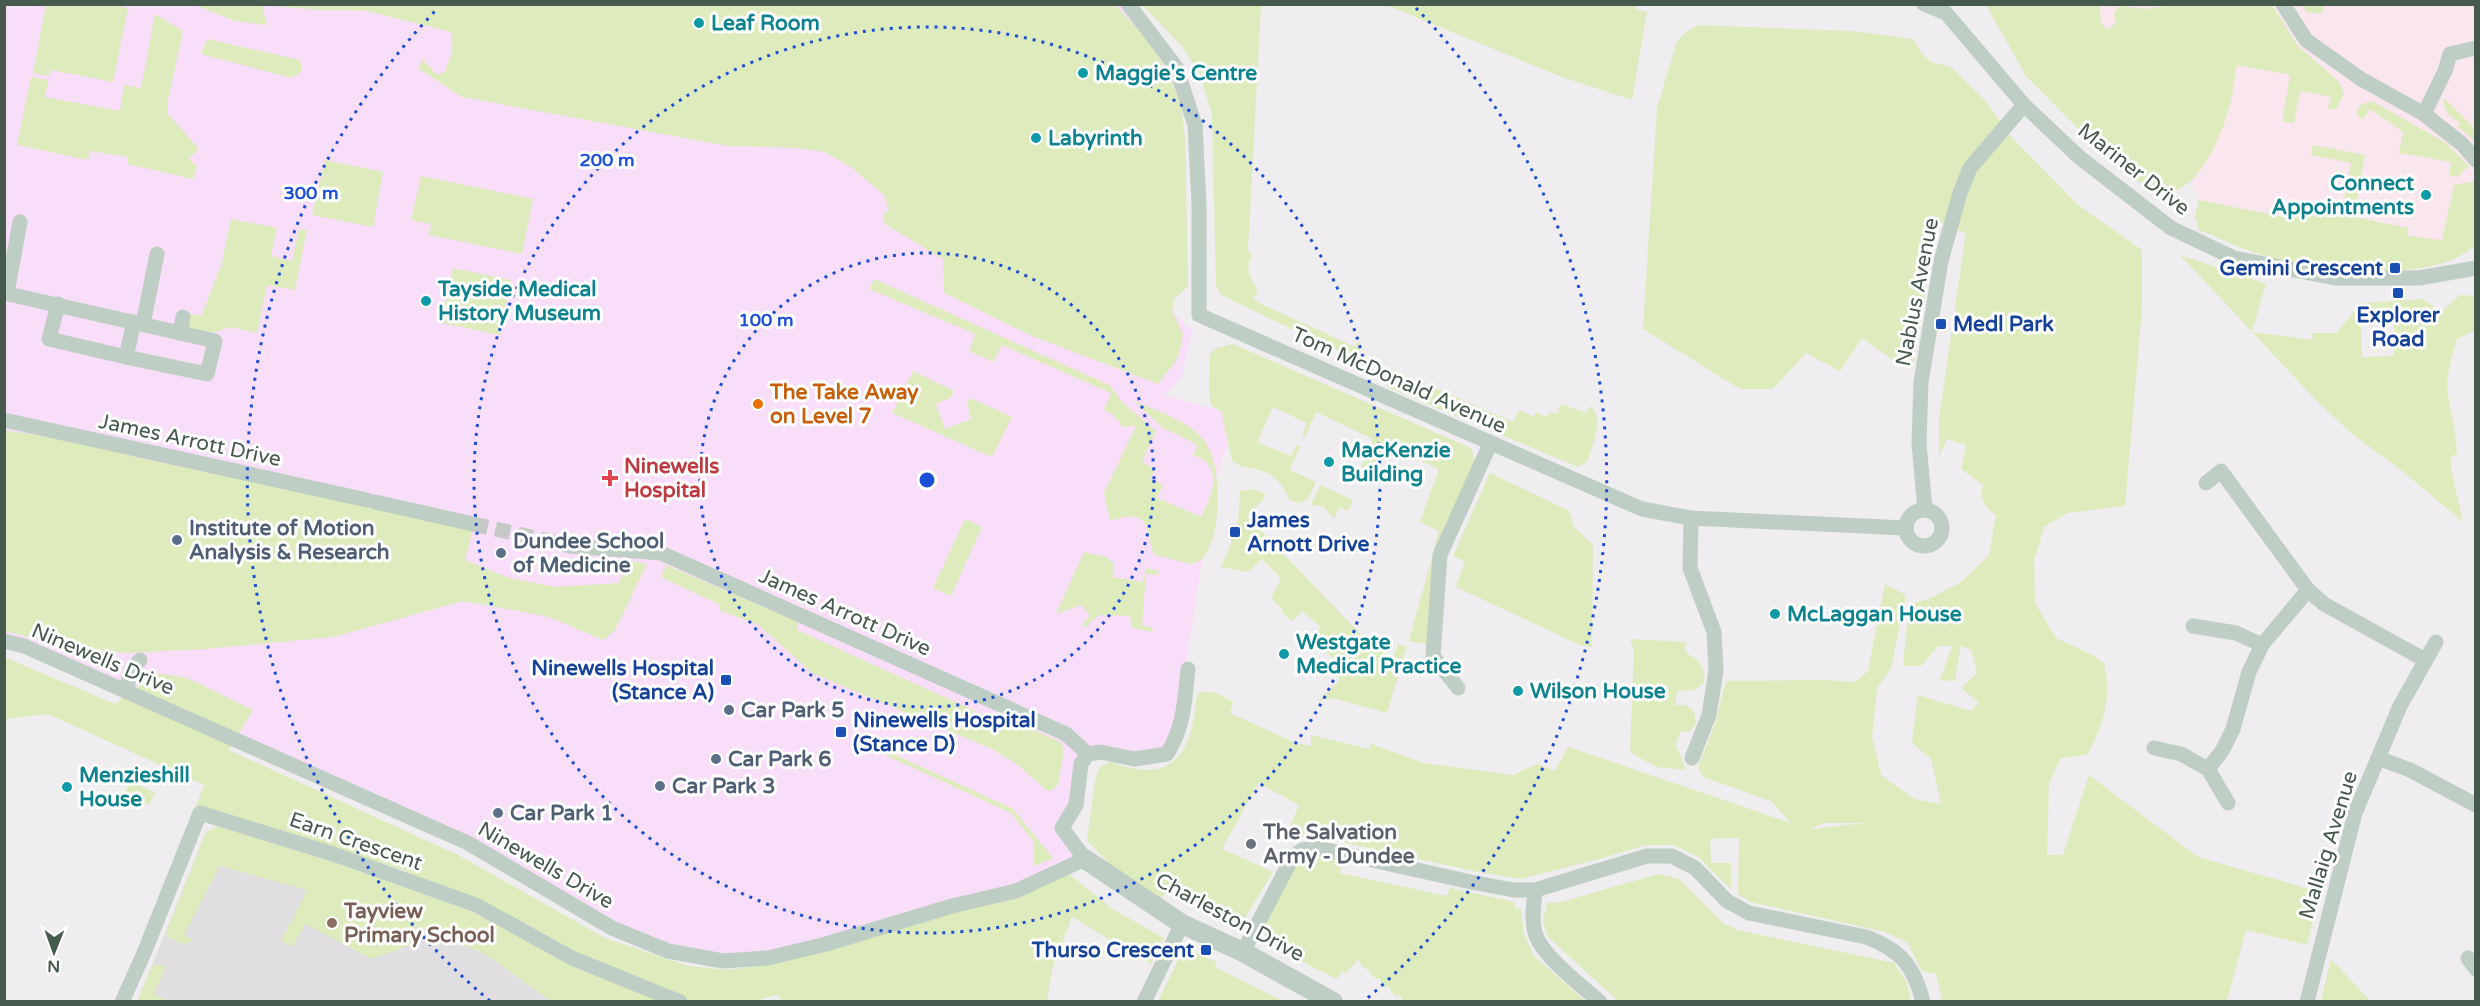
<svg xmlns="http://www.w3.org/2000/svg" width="2480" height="1006" viewBox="0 0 2480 1006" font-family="'Varela Round',sans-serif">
	<rect width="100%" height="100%" fill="#efedef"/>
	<path fill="#fae6ee" d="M 2006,5 L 2475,5 L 2475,181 L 2455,185 L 2473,213 L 2434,258 L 2410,270 L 2336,271 L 2199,230 L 2195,216 L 2199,200 L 2192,181 L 2167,180 Z"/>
	<path fill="#e0dee1" d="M 206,832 L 571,966 L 661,1001 L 137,1002 Z"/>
	<path fill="#f8def8" d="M 4,5 L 196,5 L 235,21 L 267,24 L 261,5 L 321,10 L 367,11 L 451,32 L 761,5 L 1128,5 L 1176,67 L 1185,138 L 1188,286 L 1174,299 L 1172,311 L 1192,331 L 1182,377 L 1164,395 L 1221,411 L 1231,438 L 1220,464 L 1213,492 L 1177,717 L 1167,754 L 1088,754 L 1062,828 L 1085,859 L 1062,871 L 768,958 L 668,951 L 468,843 L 5,641 Z"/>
	<g fill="#deebbd" fill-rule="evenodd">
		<path d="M 2178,4 L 2272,5 L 2298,46 L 2339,82 L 2344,94 L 2336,109 L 2328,109 L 2331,97 L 2300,91 L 2294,123 L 2282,122 L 2290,75 L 2237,65 C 2234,80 2233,97 2228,111 C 2219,143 2193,203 2153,192 L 2104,155 L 2026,76 L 1986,5 L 2100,5 L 2101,24 L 2108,29 L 2116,23 C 2113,14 2113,11 2121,6 L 2145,9 Z"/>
		<path d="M 46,5 L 114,5 L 128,8 L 113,82 L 51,70 L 49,76 L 33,73 Z"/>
		<path d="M 196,5 L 1115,5 L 1145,37 L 1168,71 L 1181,105 L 1185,138 L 1188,286 L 1174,299 L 1172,311 L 1183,334 L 1181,347 L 1176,361 L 1158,384 L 1032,336 L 944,293 L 943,259 L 885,224 L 883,216 L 889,209 L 884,195 L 852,168 L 825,152 L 796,148 L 728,146 L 462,97 L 419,69 L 422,59 L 437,75 L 445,72 L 452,52 L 451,32 L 367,11 L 321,10 L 262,5 L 267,25 L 235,21 Z"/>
		<path d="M 1142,5 L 1261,5 L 1248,250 L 1252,256 C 1244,269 1251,280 1258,291 L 1253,298 L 1259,303 L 1355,347 L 1358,342 L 1361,345 L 1354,359 L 1221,295 L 1216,286 L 1212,114 L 1199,72 L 1181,45 Z"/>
		<path d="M 1386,5 L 1636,5 L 1635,9 L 1647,12 L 1632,100 L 1562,77 Z"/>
		<path d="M 2302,5 L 2324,5 L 2322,14 L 2307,12 Z"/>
		<path d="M 155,14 L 183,31 L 167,105 L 168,114 L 199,149 L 189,158 L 197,167 L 193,179 L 127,164 L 128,157 L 90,151 L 88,160 L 17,145 L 31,77 L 48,80 L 45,97 L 120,111 L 124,85 L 141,88 Z"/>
		<path d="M 1698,25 L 1851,31 L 1913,39 L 1920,51 L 1931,62 L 1951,67 L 1984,99 L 2012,138 L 2078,205 L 2142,250 L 2142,309 L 2125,506 L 2067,513 L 2044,527 L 2034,561 L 2035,603 L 2056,638 L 2090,654 L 2104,663 C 2112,696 2104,726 2087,755 L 2061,758 L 2049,783 L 2047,855 L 2063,855 L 2089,775 L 2198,857 L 2320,892 L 2307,945 L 2246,930 L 2227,1001 L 1943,1002 L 1936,974 L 1922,971 L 1907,942 L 1882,931 L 1750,902 L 1738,894 L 1739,838 L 1710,839 L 1711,863 L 1731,863 L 1731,889 L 1697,856 L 1673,845 L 1646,845 L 1603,858 L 1520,879 L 1473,871 L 1323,838 L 1291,838 L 1288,831 L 1299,805 L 1258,783 L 1222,849 L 1273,872 L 1240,926 L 1169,891 L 1160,899 L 1124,880 L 1087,840 L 1095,782 L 1099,768 L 1109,762 C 1118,764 1127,768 1136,769 C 1186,777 1193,732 1197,694 C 1210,688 1221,695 1233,702 L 1230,713 L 1293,742 L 1311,746 L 1311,735 L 1369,749 L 1371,744 L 1424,763 L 1513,775 L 1537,764 L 1555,771 L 1568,747 L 1791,823 L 1771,801 L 1703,777 L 1698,767 L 1715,724 L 1726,681 L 1822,680 L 1855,682 L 1868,671 L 1885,584 L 1906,595 L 1891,668 L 1877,688 L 1872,737 L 1881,775 L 1914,799 L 1941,804 L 1931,759 L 1912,743 L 1918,695 L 1971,711 L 1979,703 L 1961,688 L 1977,673 L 1971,650 L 1961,645 L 1955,681 L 1940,680 L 1952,646 L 1938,646 L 1921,666 L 1903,666 L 1909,604 L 1929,599 L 1961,582 L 1989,555 L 1996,515 C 1985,508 1979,499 1983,485 L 1961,469 L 1966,445 L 1947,439 L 1939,457 L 1939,418 L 1966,233 L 1937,222 L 1930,245 L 1923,310 L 1913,367 L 1904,368 L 1862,338 L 1840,371 L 1806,353 L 1773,389 L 1740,389 L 1643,329 L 1657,108 L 1677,41 L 1686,32 ZM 1823,823 L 1866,823 L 1811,829 Z"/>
		<path d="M 207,39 L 300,60 L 302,71 L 292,78 L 201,54 Z"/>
		<path d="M 2444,98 L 2475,129 L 2475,141 L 2458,127 L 2460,123 C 2449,116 2443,111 2444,98 Z"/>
		<path d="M 2372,101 L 2446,143 L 2469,166 L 2457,177 L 2449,175 L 2451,162 L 2399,153 L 2403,132 L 2370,109 L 2363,120 L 2356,113 L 2360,105 Z"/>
		<path d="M 2313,145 L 2365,155 L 2354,217 L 2408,228 L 2407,236 L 2442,240 L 2454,185 L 2475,181 L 2475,245 C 2436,284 2326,271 2276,259 C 2250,253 2224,240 2199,230 L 2195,216 L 2199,200 L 2283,217 L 2293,207 L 2341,216 L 2351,163 L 2311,155 Z"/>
		<path d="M 325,160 L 383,172 L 373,227 L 312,215 Z"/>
		<path d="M 421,176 L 533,199 L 522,254 L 429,235 L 431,224 L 411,220 Z"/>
		<path d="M 231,219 L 277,228 L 271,256 L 292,261 L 299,229 L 307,230 L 295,290 L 267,285 L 257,333 L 231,327 L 211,333 L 184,327 L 187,313 L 201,316 L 221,266 Z"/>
		<path d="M 2180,255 L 2266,284 L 2252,332 L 2313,340 L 2312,333 L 2337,333 L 2360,303 L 2423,299 L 2441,312 L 2460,295 L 2475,296 L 2475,330 L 2457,339 C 2452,357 2445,376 2448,395 C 2451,415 2456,432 2457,452 L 2451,459 L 2452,474 L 2463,522 L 2406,474 L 2352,434 L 2315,399 ZM 2394,323 L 2394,356 L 2362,357 L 2361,324 Z"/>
		<path d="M 453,268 L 511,280 L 500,335 L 442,323 Z"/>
		<path d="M 874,279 L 1109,385 L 1124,404 L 1156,431 L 1142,462 L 1155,469 L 1150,479 L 1163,485 L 1157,498 L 1201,517 C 1212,496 1225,465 1193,455 L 1197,447 L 1196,444 L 1163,428 L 1133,400 C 1156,411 1194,422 1207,445 C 1222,470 1222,535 1203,558 C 1200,561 1195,563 1191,564 L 1155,555 C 1146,544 1155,512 1124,517 C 1119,518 1116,520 1110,520 L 1104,493 L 1136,426 L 1122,427 L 1117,419 L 1112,415 L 1115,415 L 1104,410 L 1111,393 L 1002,345 L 993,362 L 969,351 L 975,334 L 869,289 Z"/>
		<path d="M 1233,344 L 1471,448 L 1475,461 L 1438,551 L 1429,645 L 1409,641 L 1439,531 L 1420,522 L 1439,469 L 1385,444 L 1372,472 L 1361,468 L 1373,439 L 1316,412 L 1305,437 L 1302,436 L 1307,423 L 1273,407 L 1257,442 L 1291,456 L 1297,445 L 1300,447 L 1290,470 L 1316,482 L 1308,499 L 1299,503 L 1289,500 C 1282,483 1274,472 1254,469 C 1245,467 1239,467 1232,460 L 1221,411 L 1211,405 L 1209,392 L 1210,354 L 1217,348 Z"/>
		<path d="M 1388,368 L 1513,422 L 1519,410 L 1534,417 L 1536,412 L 1547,417 L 1549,412 L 1557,414 L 1561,404 L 1586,413 L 1590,406 C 1606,417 1592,446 1587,462 L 1578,467 L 1387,387 L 1384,374 Z"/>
		<path d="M 913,371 L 954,391 L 951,397 L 936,404 L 945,429 L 971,419 L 967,404 L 970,398 L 1012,417 L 992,457 L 892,413 Z"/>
		<path d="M 4,430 L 67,440 L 140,458 L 473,528 L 465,560 L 509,578 L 555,587 L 619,583 L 626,560 L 647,564 L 615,630 L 603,640 L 549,617 L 463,601 L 333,637 L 205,649 L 124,653 L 51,643 L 5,631 Z"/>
		<path d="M 1490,473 L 1569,511 L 1574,527 L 1593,545 L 1592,647 L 1580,645 L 1456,587 L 1465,562 L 1453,556 Z"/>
		<path d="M 1320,485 L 1353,500 L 1348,511 L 1339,507 L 1334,519 L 1324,507 L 1311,505 Z"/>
		<path d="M 1252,489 L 1265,493 L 1264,499 L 1247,516 L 1373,647 L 1382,641 L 1386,644 L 1382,655 L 1393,658 L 1398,645 L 1407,646 L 1387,713 L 1333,698 L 1318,701 L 1340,680 L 1330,670 L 1338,662 L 1310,639 L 1321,627 L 1302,611 L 1292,621 L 1281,612 L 1283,610 L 1271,598 L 1281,578 L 1262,559 L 1247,572 L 1221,567 C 1234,539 1240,522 1240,491 Z"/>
		<path d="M 965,519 L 982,527 L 951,596 L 933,588 Z"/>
		<path d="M 1084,552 L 1106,557 L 1114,564 L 1112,577 L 1142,582 L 1147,568 L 1158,571 L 1159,575 L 1146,574 L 1142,625 L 1152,628 L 1153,632 L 1132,628 L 1130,616 L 1099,615 L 1086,627 L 1082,625 L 1090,615 L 1081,605 L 1056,614 Z"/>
		<path d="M 666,565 L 798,622 L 797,630 L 995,720 L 1005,717 L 1060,742 L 1064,749 L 1058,785 L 1051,791 L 1046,790 L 1018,765 L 992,749 L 812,673 L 759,625 L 719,610 L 720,605 L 661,577 Z"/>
		<path d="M 1630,639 L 1686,642 L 1686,653 C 1699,660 1706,667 1704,683 L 1695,690 L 1677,691 L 1675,705 L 1685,705 L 1694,711 L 1696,724 L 1690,731 L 1680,732 L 1676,745 L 1686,770 L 1656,767 L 1630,752 L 1634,650 Z"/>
		<path d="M 4,657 L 115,704 L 156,673 L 187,678 L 253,710 L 229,750 L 460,856 L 605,938 L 688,966 L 729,970 L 762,965 L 1064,870 L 1111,908 L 1164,938 L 1151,964 L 1072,917 L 1052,970 L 1047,1001 L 784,1002 L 777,995 L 755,1001 L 693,1001 L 587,959 L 531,928 L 403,870 L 203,809 L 196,806 L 204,785 L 48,714 L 5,719 Z"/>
		<path d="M 859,738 L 1013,809 L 1053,858 L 1034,866 L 1034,842 L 1011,813 L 859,743 Z"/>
		<path d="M 130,781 L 155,793 L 149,805 L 124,794 Z"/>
		<path d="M 218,826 L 333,862 L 473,912 L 571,966 L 661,1001 L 551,1001 L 485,954 L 414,926 L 416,943 L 372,959 L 305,924 L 293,947 L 281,941 L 307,890 L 220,866 L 184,935 L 193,940 L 188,944 L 180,943 L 165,935 L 206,832 Z"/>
		<path d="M 1313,855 L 1343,860 L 1340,873 L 1447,896 L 1450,888 L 1514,902 L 1515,908 L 1521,909 L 1524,934 L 1534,956 L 1585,1001 L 1402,1001 L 1402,997 L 1399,995 L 1397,997 L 1390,991 L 1391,989 L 1389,986 L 1387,988 L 1380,982 L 1381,980 L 1378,978 L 1377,979 L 1370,974 L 1371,972 L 1360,965 L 1361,963 L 1358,960 L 1346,973 L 1343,971 L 1336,979 L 1271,946 L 1262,929 L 1300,858 Z"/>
		<path d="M 1658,874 L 1679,879 L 1723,923 L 1737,930 L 1894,963 L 1907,983 L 1911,1001 L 1618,1001 L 1548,937 L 1543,921 L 1547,903 L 1561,902 Z"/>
		<path d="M 1184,948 L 1217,962 L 1215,967 L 1283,1001 L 1158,1001 Z"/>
		<path d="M 2331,959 L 2370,1001 L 2321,1001 Z"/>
		<path d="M 153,964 L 166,966 L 153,994 L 168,1001 L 137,1001 Z"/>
	</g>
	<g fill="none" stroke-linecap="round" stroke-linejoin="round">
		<path stroke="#c5c8c6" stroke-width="15" stroke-dasharray="15 8" stroke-linecap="butt" d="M 473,524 L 571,546"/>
		<g stroke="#becec4" stroke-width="15">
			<path d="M 1128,4 L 1176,67 L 1195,125 L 1199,205 L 1199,315 L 1642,509 L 1691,518 L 1906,528"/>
			<path d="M 1924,4 L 1946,13 L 2024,105 L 2079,157 L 2171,228 L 2234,258 L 2335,278 L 2419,278 L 2476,268"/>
			<path d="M 2283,4 L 2306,40 L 2361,79 L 2424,114 L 2462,144 L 2476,160"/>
			<path d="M 2424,114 L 2445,71 L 2450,54 L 2476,48"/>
			<path d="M 4,293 L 215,341 L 207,374 L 126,357 L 134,322"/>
			<path d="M 7,293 L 20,222"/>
			<path d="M 58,304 L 49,339 L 126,357"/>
			<path d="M 143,324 L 157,254"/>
			<path d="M 180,333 L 183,317"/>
			<path d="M 4,420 L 367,500"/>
			<path d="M 2206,483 L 2221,471 L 2308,590 L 2324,604 L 2425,660"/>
			<path d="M 375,502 L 473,524"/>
			<path d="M 1925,510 L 1919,443 L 1921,382 L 1941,261 L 1960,193 L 1970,168 L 2024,105"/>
			<circle cx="1924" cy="528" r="18"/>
			<path d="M 1691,518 L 1690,568 L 1714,632 L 1716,671 L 1709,715 L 1692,758"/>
			<path d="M 571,546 L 661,553 L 1066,734 L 1088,754"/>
			<path d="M 2193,626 L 2236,633 L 2262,645"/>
			<path d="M 4,641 L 24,646 L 468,843 L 612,928 L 668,951 L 723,961 L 768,958 L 826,944 L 952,906 L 1016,891 L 1085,859 L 1062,828 L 1076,805 L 1081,764 L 1088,754"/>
			<path d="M 1458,688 L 1433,656 L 1440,555 L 1490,444"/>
			<path d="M 128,692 C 127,678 130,670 140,660"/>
			<path d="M 2154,748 L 2181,754 L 2208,769 L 2228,803"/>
			<path d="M 1088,754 L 1101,752 L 1134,759 L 1167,754 C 1184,728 1185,699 1188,669"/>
			<path d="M 2378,758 L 2410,770 L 2476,805"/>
			<path d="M 2208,769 L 2222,751 L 2233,729 L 2249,672 L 2262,645 L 2308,590"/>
			<path d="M 1535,890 C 1534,904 1531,919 1535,933 C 1542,956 1581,985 1600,1002"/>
			<path d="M 1243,952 L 1292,858 L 1302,850 L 1318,848 L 1471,882 L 1513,890 L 1535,890 L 1647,856 L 1672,856 L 1695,868 L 1727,901 L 1749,913 L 1866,937 C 1901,950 1914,966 1923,1002"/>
			<path d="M 2468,958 L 2476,969"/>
			<path d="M 122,1002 L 144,953 L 200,813 L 333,854 L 476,905 L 572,958 L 680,1002"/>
			<path d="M 1144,1002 L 1182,924"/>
			<path d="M 2307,1002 L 2355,813 L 2400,706 L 2436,642"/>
		</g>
		<path stroke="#becec4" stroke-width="20" d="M 1085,859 L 1182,924 L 1243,952 L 1333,1002"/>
	</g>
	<g fill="none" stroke="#1d4ed8" stroke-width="3" stroke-dasharray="3 6">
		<circle cx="927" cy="480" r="227"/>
		<circle cx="927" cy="480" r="453"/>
		<path d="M490 1001A680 680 0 0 1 438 8M1416 8A680 680 0 0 1 1364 1001"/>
	</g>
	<g fill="#0f9aa8" stroke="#fff" stroke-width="2">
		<circle cx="699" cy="23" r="6"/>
		<circle cx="1083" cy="73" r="6"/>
		<circle cx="1036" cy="138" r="6"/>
		<circle cx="2426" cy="195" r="6"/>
		<circle cx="426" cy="301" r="6"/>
		<circle cx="1329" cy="462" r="6"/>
		<circle cx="1775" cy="614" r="6"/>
		<circle cx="1284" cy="654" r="6"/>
		<circle cx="1518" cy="691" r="6"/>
		<circle cx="67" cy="787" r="6"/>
	</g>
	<g fill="#1a4fb4" stroke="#fff" stroke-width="2">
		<rect x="2389" y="262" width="12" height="12" rx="3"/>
		<rect x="2392" y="287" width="12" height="12" rx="3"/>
		<rect x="1935" y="318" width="12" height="12" rx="3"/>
		<rect x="1229" y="526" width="12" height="12" rx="3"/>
		<rect x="720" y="674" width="12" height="12" rx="3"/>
		<rect x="835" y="726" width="12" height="12" rx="3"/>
		<rect x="1200" y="944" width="12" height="12" rx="3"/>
	</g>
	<circle fill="#e8710a" stroke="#fff" stroke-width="2" cx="758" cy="404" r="6"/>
	<path fill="#e0444e" stroke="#fff" stroke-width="2" d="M607 469h6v6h6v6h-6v6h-6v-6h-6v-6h6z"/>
	<g fill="#5c6f8a" stroke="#fff" stroke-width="2">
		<circle cx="177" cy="540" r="6"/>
		<circle cx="501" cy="553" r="6"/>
		<circle cx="729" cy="710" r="6"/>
		<circle cx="716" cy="759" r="6"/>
		<circle cx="660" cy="786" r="6"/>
		<circle cx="498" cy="813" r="6"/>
	</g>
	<circle fill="#6b7280" stroke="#fff" stroke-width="2" cx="1251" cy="844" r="6"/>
	<circle fill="#8d6e63" stroke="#fff" stroke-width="2" cx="332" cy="923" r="6"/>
	<g text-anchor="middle" stroke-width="6" stroke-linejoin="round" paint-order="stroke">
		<g font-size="21" font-weight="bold" fill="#0d838f" stroke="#fff" text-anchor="start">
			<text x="711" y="30">Leaf Room</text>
			<text x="1095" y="80">Maggie's Centre</text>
			<text x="1048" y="145">Labyrinth</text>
			<text x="2414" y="190" text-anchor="end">Connect<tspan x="2414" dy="24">Appointments</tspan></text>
			<text x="438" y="296">Tayside Medical<tspan x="438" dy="24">History Museum</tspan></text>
			<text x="1341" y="457">MacKenzie<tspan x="1341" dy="24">Building</tspan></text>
			<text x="1787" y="621">McLaggan House</text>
			<text x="1296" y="649">Westgate<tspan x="1296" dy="24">Medical Practice</tspan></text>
			<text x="1530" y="698">Wilson House</text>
			<text x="79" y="782">Menzieshill<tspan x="79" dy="24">House</tspan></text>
		</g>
		<g font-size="21" fill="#46594d" stroke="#fff">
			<text transform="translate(2134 169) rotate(38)" y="7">Mariner Drive</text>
			<text transform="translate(1917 292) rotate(-79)" y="7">Nablus Avenue</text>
			<text transform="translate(1399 380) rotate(24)" y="7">Tom McDonald Avenue</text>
			<text transform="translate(190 440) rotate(12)" y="7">James Arrott Drive</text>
			<text transform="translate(845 612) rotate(24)" y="7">James Arrott Drive</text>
			<text transform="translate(103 659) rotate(23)" y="7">Ninewells Drive</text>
			<text transform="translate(356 841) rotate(19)" y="7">Earn Crescent</text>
			<text transform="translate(2328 845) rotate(-73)" y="7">Mallaig Avenue</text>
			<text transform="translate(546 865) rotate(30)" y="7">Ninewells Drive</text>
			<text transform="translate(1230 917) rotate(28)" y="7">Charleston Drive</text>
		</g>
		<g font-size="21" font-weight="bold" fill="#164399" stroke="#fff" text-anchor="end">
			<text x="2383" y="275">Gemini Crescent</text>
			<text x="2398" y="322" text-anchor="middle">Explorer<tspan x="2398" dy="24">Road</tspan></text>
			<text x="1953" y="331" text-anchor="start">Medl Park</text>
			<text x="1247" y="527" text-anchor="start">James<tspan x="1247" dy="24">Arnott Drive</tspan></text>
			<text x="714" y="675">Ninewells Hospital<tspan x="714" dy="24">(Stance A)</tspan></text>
			<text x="853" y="727" text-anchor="start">Ninewells Hospital<tspan x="853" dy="24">(Stance D)</tspan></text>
			<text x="1194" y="957">Thurso Crescent</text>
		</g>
		<g font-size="21" font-weight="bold" fill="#c56008" stroke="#fff" text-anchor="start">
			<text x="770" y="399">The Take Away<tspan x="770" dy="24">on Level 7</tspan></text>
		</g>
		<g font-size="21" font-weight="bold" fill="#be3a42" stroke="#fff" text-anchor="start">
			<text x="624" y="473">Ninewells<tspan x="624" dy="24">Hospital</tspan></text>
		</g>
		<g font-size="21" font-weight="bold" fill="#4e5e75" stroke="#fff" text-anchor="start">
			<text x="189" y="535">Institute of Motion<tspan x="189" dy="24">Analysis &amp; Research</tspan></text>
			<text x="513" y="548">Dundee School<tspan x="513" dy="24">of Medicine</tspan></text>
			<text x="741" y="717">Car Park 5</text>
			<text x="728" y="766">Car Park 6</text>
			<text x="672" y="793">Car Park 3</text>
			<text x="510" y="820">Car Park 1</text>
		</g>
		<g font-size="21" font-weight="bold" fill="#5b616d" stroke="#fff" text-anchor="start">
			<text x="1263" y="839">The Salvation<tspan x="1263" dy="24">Army - Dundee</tspan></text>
		</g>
		<g font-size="21" font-weight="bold" fill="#785e54" stroke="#fff" text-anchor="start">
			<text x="344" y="918">Tayview<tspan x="344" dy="24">Primary School</tspan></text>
		</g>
	</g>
	<circle cx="927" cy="480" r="9" fill="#1d4ed8" stroke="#fff" stroke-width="3"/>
	<g font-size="18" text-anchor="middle" font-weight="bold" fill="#1d4ed8" stroke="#fff" stroke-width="6" stroke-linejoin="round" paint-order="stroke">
		<text x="607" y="166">200 m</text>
		<text x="311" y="199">300 m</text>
		<text x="766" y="326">100 m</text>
	</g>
	<rect width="2480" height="1006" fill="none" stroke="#46594d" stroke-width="12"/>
	<g transform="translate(54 952) rotate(181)" stroke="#ffffff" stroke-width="4.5" paint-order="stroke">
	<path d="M0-4.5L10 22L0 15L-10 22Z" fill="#46594d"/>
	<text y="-9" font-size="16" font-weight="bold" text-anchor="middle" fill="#46594d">N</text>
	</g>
</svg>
